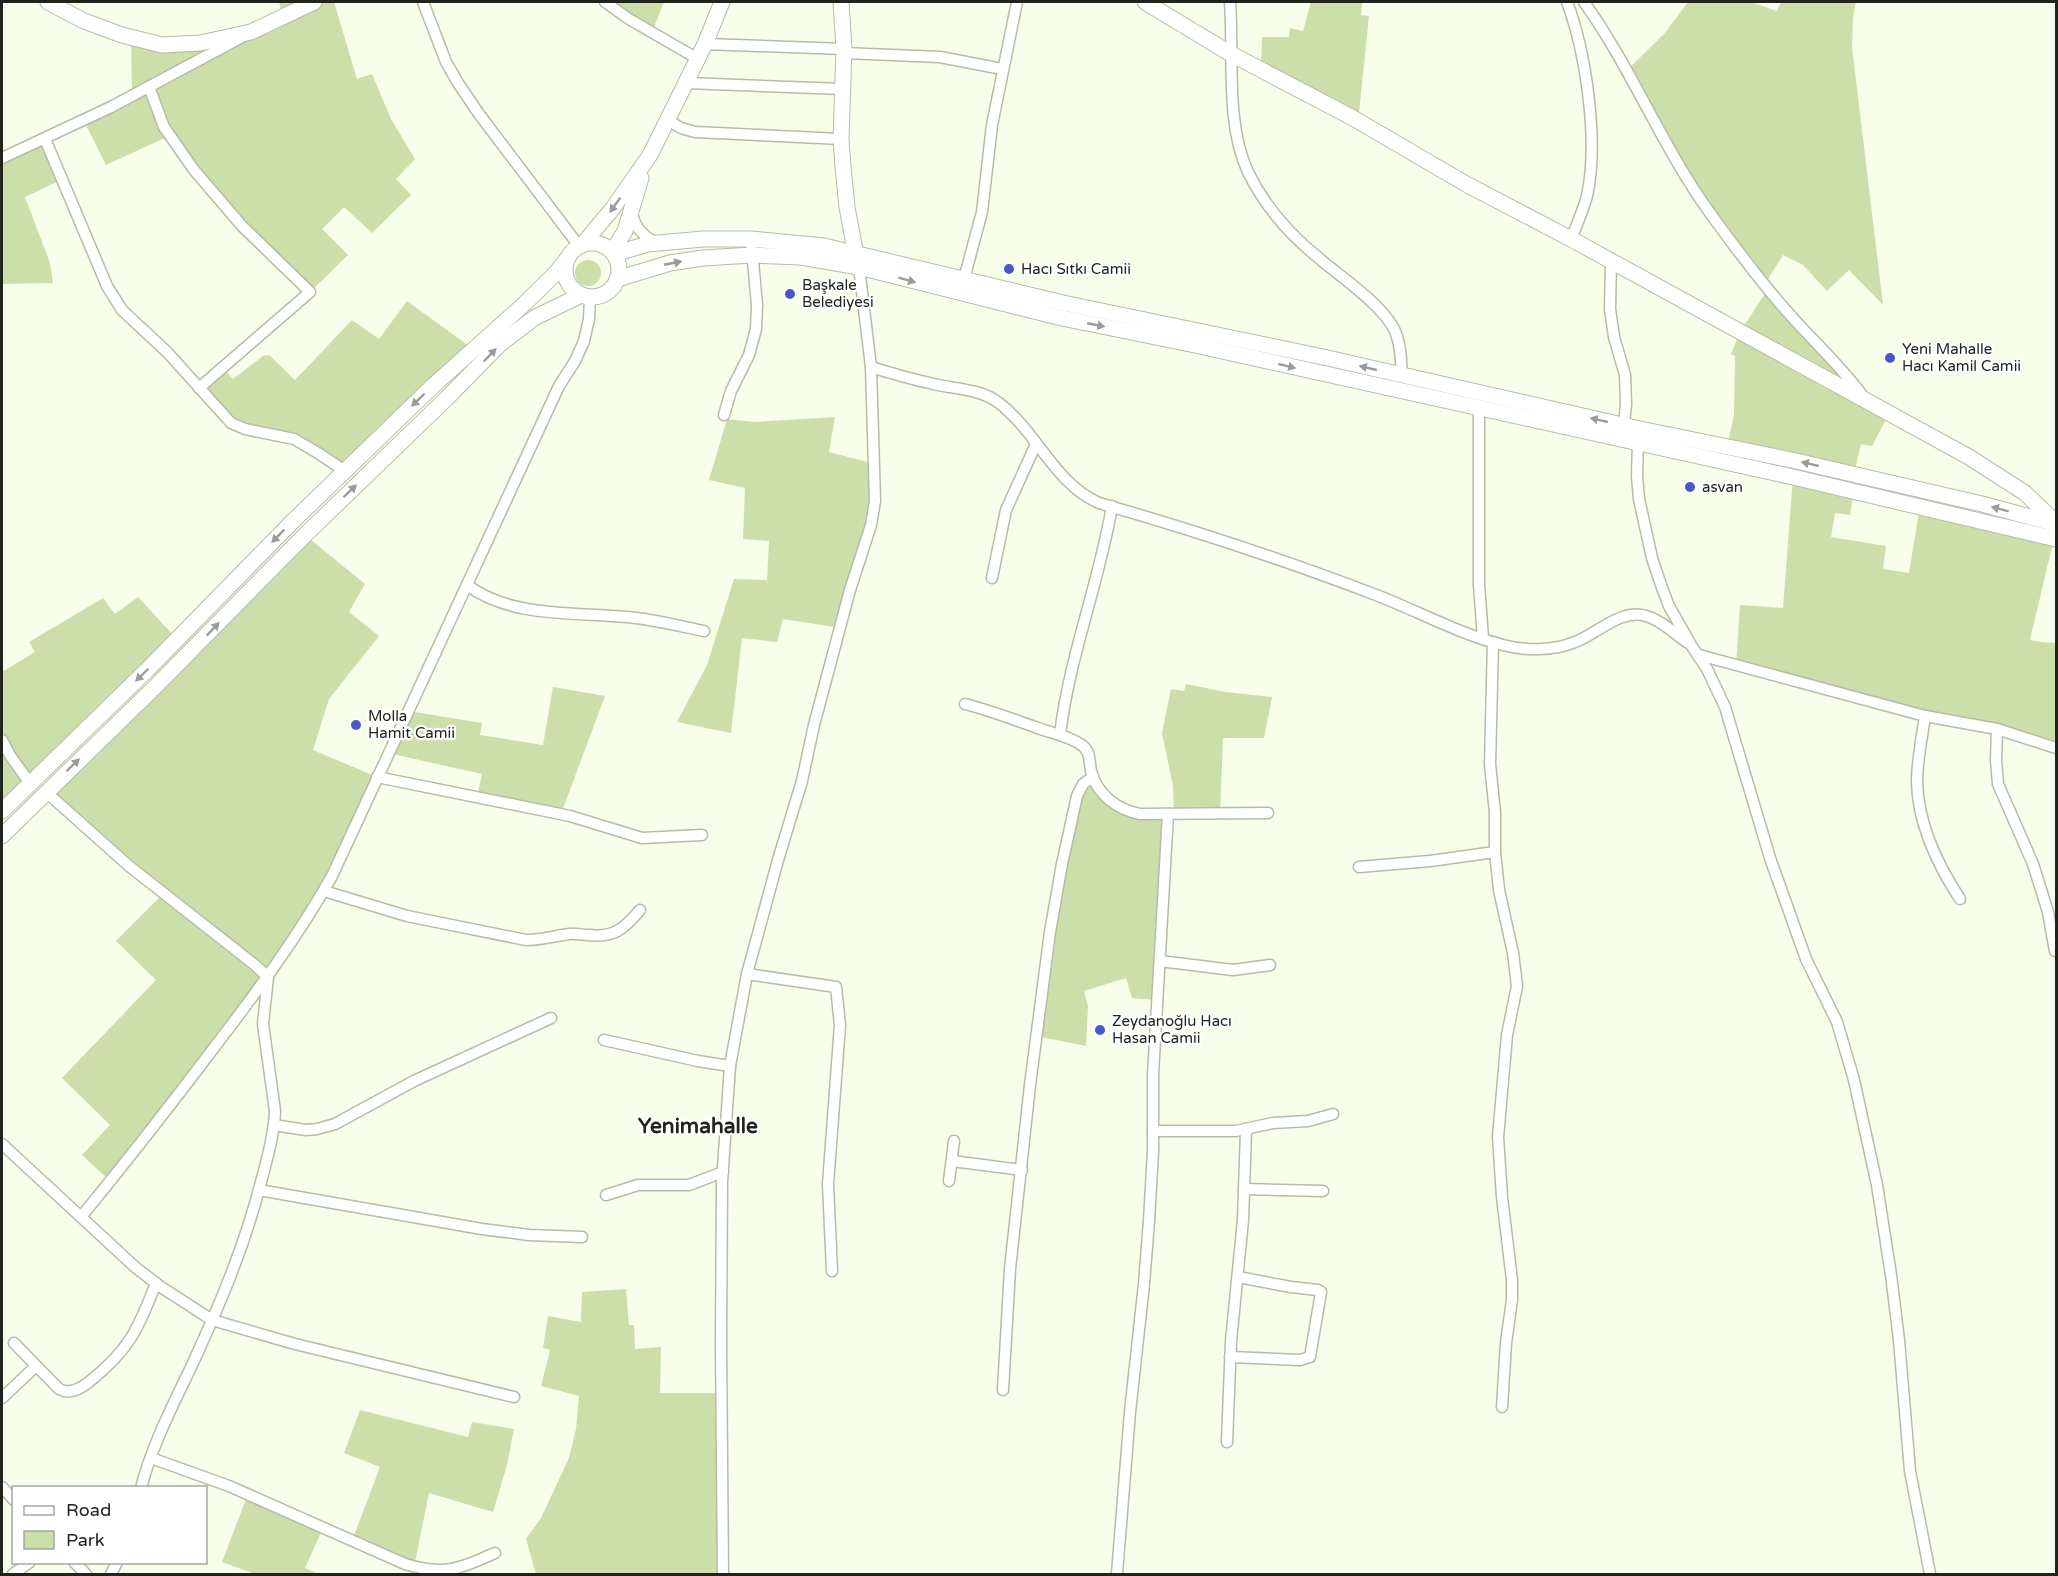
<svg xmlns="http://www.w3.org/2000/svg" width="2058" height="1576" viewBox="0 0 2058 1576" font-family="'Varela Round',sans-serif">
	<rect width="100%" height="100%" fill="#f7fee9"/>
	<g fill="#ccdeaa">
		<path d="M 279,2 L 334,2 L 357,79 L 372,74 L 391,119 L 415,159 L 396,179 L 411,195 L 372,233 L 344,207 L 322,229 L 348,255 L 310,292 L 268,251 L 169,136 L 106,165 L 84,121 L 132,96 L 131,38 L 178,45 L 283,16 Z"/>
		<path d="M 605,2 L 664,2 L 652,32 Z"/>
		<path d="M 1311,2 L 1362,2 L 1361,15 L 1369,16 L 1358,122 L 1261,70 L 1262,37 L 1289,37 L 1290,28 L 1303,31 Z"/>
		<path d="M 1688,2 L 1751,2 L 1777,11 L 1781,2 L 1856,2 L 1853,19 L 1852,47 L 1883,305 L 1849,270 L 1827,291 L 1803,265 L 1783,255 L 1765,284 L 1732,243 L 1627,70 L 1664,34 Z"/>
		<path d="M 45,139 L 63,179 L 25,197 L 50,263 L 53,283 L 2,284 L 2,158 Z"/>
		<circle cx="588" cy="273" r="13"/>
		<path d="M 1768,289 L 1848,375 L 1889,414 L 1872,446 L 1861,444 L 1854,474 L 1727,447 L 1734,415 L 1735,356 L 1731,354 L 1740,332 Z"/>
		<path d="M 407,301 L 473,349 L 345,471 L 303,444 L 245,429 L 199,388 L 223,368 L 233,379 L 263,356 L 269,355 L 295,380 L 352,320 L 379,339 Z"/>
		<path d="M 835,417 L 829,452 L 875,464 L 875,501 L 840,628 L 783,619 L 777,642 L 742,638 L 731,733 L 677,722 L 707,665 L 734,579 L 767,580 L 769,541 L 743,539 L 745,488 L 709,480 L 727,419 L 754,422 Z"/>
		<path d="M 1793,477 L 1854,491 L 1850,515 L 1835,513 L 1831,537 L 1886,546 L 1883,569 L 1909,573 L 1920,506 L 2054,538 L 2030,640 L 2041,642 L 2056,643 L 2056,748 L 1736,666 L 1740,605 L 1783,608 Z"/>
		<path d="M 305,535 L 365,584 L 349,612 L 379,636 L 329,699 L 313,750 L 377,777 L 307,920 L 110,1181 L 82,1155 L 110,1125 L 62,1078 L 156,980 L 116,941 L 163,894 L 46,792 Z"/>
		<path d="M 138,597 L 177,639 L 2,811 L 2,672 L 35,652 L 29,642 L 103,598 L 115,614 Z"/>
		<path d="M 1186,684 L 1225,692 L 1272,697 L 1264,738 L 1223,738 L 1220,814 L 1174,814 L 1173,786 L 1162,733 L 1171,689 L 1184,691 Z"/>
		<path d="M 553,687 L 605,696 L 561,814 L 477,798 L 482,774 L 388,753 L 408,711 L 482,723 L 480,735 L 543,745 Z"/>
		<path d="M 1087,780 L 1117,806 L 1168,814 L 1157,1000 L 1132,998 L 1126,978 L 1084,991 L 1088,1006 L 1086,1046 L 1036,1036 L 1077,796 Z"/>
		<path d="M 626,1289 L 629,1325 L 634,1325 L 635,1349 L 661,1347 L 660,1393 L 722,1393 L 723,1574 L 536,1574 L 526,1539 L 541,1518 L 569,1458 L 576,1429 L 579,1396 L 541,1386 L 550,1350 L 543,1348 L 548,1316 L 581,1322 L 582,1292 Z"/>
		<path d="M 360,1410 L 468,1437 L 472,1422 L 514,1429 L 507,1465 L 493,1512 L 429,1493 L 414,1567 L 352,1541 L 380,1467 L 344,1453 Z"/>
		<path d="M 248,1494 L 323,1528 L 305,1568 L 319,1574 L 255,1574 L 222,1562 Z"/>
	</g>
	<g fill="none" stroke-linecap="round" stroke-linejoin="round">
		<g stroke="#b5bca9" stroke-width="13">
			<g id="street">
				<path d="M 423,2 L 446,62 L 458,83 L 479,114 L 579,246"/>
				<path d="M 605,2 L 629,19 L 698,59"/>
				<path d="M 1230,2 C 1234,55 1225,123 1248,172 C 1265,207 1291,236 1320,259 C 1342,278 1383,305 1395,331 C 1401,345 1401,361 1402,376"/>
				<path d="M 1567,2 C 1586,53 1599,141 1587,196 C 1583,210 1577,225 1571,239"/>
				<path d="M 1584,2 C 1632,69 1662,147 1710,213 C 1736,249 1763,285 1792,317 C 1817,345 1844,369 1865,399"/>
				<path d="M 705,44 L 844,49"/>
				<path d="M 844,53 L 940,57 L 1002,69"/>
				<path d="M 687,83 L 843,89"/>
				<path d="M 149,87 L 164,127 L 194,170 L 242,226 L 310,292 L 199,388"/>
				<path d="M 669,121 L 681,128 L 695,132 L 841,139"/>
				<path d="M 45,139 L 107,286 L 122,310 L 168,353 L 231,423 L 245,429 L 294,439 L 318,453 L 345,471"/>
				<path d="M 2,158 L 111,107 L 240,38"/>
				<path d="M 632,212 C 634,227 644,237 657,243"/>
				<path d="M 1611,261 L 1610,309 L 1614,337 L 1625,375 L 1626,404 L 1624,425"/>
				<path d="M 964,279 L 982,212 L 992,125 L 1017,2"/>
				<path d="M 871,367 C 893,374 915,380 938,385 C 958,389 983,390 999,403 C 1037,432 1054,483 1099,503 C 1193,530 1285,560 1376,595 C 1418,611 1459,634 1503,645 C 1525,651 1554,651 1575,642 C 1597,634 1621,608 1646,616 C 1661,620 1675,634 1688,643"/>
				<path d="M 1479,408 L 1479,585 L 1483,638"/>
				<path d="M 724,415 L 731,391 L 749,355 L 756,329 L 757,305 L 751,239"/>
				<path d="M 1638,443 L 1637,476 L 1639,499 L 1652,558 L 1661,585 L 1669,606 L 1691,645 L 1707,669 L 1725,707 L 1770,858 L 1806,959 L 1837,1022 L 1854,1080 L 1877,1185 L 1891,1275 L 1899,1340 L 1910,1471 L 1930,1574"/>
				<path d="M 992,578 L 1006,510 L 1036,444"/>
				<path d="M 467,585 C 511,618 575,612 627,617 C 653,619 679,626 704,631"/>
				<path d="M 1493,642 L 1490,764 L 1495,813 L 1495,852 L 1499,890 L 1513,953 L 1517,986 L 1507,1035 L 1498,1137 L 1502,1197 L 1512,1280 L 1512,1300 L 1506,1343 L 1502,1407"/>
				<path d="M 1699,655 L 1925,716 L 1997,729 L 2056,748"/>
				<path d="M 965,704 C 989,710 1012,719 1035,727 C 1050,733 1070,736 1083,746 C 1091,753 1089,762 1091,771 C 1097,795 1118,810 1140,814 L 1268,813"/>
				<path d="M 1925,716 C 1922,738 1917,760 1917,782 C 1918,825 1937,864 1960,899"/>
				<path d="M 1997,729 L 1996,760 L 1998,784 L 2033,864 L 2048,912 L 2055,951"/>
				<path d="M 1060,735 C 1069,657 1099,584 1112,506"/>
				<path d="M 2,740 L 11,757 L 30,783"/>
				<path d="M 377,777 L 570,816 L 642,838 L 702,835"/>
				<path d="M 46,792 L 129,866 L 255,965 L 268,977 L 263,1024 L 275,1111 C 274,1135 267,1159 261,1182 C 244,1248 220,1304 192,1365 C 173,1405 152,1445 141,1488"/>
				<path d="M 1359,867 L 1430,861 L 1495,852"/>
				<path d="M 324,891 L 407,916 L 526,940 C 541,940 554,936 569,934 C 575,933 581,935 588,935 C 614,938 624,929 640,910"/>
				<path d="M 1160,961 L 1233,970 L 1270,965"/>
				<path d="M 747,974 L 836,987 L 840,1025 L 828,1184 L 832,1271"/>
				<path d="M 604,1040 L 698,1061 L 730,1066"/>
				<path d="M 274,1125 L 306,1130 L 317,1129 L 335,1124 L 414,1081 L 551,1018"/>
				<path d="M 1153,1131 L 1236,1131 L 1273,1123 L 1308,1121 L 1333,1114"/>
				<path d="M 2,1144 L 135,1267 L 161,1287 L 212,1320 L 295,1344 L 514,1397"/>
				<path d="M 952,1161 L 1022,1170"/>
				<path d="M 949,1181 L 954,1141"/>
				<path d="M 1244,1189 L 1323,1191"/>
				<path d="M 259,1190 L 482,1229 L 529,1235 L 582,1237"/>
				<path d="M 606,1195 L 638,1185 L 689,1185 L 723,1172"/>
				<path d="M 81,1217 C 126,1162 170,1106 213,1049 C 256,993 297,938 332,876 L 559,386 L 575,361 L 584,341 L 589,319 L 590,297"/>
				<path d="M 14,1343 L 59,1389 C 69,1395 80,1389 89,1382 C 129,1350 138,1330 156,1283"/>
				<path d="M 1230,1357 L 1300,1360 L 1310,1357 L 1321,1292 L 1318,1290 L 1291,1287 L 1238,1277"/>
				<path d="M 1003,1390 L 1010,1269 L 1030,1085 L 1050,932 L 1062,864 L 1077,796 L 1083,784 L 1093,777"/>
				<path d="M 2,1398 L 36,1366"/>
				<path d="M 1227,1442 L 1231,1341 L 1243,1220 L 1246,1130"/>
				<path d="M 151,1458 L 229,1486 L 405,1564 C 444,1576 459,1569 495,1553"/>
				<path d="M 2,1487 L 14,1500"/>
				<path d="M 74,1562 L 86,1574"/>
				<path d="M 13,1574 L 30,1562"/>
				<path d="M 111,1574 L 117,1562"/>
				<path d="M 723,1574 L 721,1343 L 722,1182 L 730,1066 L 747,974 L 778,860 L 802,781 L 814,725 L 850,590 L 871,525 L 875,501 L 871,367 L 859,267"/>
				<path d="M 1117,1574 L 1130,1412 L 1144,1284 L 1149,1221 L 1153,1151 L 1153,1075 L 1168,814"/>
			</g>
		</g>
		<g stroke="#b5bca9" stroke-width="17">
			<g id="secondary">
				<path d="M 48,2 L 84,21 L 122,35 L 162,45 L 200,43 L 251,32 L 314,2"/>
				<path d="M 841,2 L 844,49 L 841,139 L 843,167 L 847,207 L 857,261"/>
				<path d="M 1145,2 L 1231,54 L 1353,118 L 1466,184 L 1571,239 L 1969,457 L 2025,493 L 2056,523"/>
				<circle cx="592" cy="270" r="27"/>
				<path d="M 583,244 L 613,208 L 650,155 L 705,44 L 722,2"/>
				<path d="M 612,252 L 625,231 L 641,178"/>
				<path d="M 614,254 L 648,244 L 703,239 L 751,239 L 824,246 L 1063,303 L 1323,357 L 1640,429 L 1796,461 L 1982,504 L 2056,524"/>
				<path d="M 617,279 L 670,263 L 703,258 L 752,255 L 801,257 L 859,267 L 1062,318 L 1195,345 L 1793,477 L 2056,539"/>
				<path d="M 2,811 L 147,670 L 293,521 L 435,384 L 521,307 L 555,274 L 567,259"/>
				<path d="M 2,836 L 157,685 L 305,535 L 447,398 L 499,345 L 534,318 L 581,295"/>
			</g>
		</g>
		<use href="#street" stroke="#fff" stroke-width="10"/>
		<use href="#secondary" stroke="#fff" stroke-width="15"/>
	</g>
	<defs><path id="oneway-solid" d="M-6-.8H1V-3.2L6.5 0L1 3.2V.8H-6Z" transform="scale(1.5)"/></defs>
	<g fill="#9b9c99">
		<use href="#oneway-solid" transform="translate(615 205) rotate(126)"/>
		<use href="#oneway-solid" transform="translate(673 263) rotate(-11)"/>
		<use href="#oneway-solid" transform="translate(907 280) rotate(15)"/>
		<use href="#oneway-solid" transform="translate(1096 325) rotate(11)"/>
		<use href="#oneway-solid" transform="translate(490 355) rotate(-46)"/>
		<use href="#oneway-solid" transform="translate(1287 366) rotate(13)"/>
		<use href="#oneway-solid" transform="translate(1368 368) rotate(-167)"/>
		<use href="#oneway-solid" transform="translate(418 400) rotate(136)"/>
		<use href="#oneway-solid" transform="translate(1599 420) rotate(-167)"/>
		<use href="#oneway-solid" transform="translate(1810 464) rotate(-167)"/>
		<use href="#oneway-solid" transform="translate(350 491) rotate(-44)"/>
		<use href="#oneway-solid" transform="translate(2000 509) rotate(-165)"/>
		<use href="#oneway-solid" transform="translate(278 536) rotate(135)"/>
		<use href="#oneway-solid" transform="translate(213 629) rotate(-46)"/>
		<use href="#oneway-solid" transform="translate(142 675) rotate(136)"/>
		<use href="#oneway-solid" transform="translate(73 765) rotate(-44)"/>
	</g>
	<g fill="#4857cc" stroke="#fff" stroke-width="2">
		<circle cx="1009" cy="269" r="6"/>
		<circle cx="790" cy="294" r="6"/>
		<circle cx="1890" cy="358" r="6"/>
		<circle cx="1690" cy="487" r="6"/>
		<circle cx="356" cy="725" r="6"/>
		<circle cx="1100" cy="1030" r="6"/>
	</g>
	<g text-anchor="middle" stroke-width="4.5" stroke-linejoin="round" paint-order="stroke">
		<g font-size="15" fill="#21241c" stroke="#fff" text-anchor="start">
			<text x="1021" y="274">Hacı Sıtkı Camii</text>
			<text x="802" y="290">Başkale<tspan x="802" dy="17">Belediyesi</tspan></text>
			<text x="1902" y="354">Yeni Mahalle<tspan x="1902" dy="17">Hacı Kamil Camii</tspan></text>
			<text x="1702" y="492">asvan</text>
			<text x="368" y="721">Molla<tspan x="368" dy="17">Hamit Camii</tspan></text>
			<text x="1112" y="1026">Zeydanoğlu Hacı<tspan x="1112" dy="17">Hasan Camii</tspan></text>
		</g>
		<g font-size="21" font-weight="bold" fill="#21241c" stroke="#fff">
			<text x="698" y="1133">Yenimahalle</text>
		</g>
	</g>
	<rect width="2058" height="1576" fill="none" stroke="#21241c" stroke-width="6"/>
	<rect x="12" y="1486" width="195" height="78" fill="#ffffff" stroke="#a6a7a4" stroke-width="1.5"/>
	<rect x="24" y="1506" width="30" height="9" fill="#ffffff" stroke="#a6a7a4" stroke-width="1.5"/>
	<text x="66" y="1516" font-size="18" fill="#21241c">Road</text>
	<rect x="24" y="1531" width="30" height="18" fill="#ccdeaa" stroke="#a6a7a4" stroke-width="1.5"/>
	<text x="66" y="1546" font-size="18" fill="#21241c">Park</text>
</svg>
